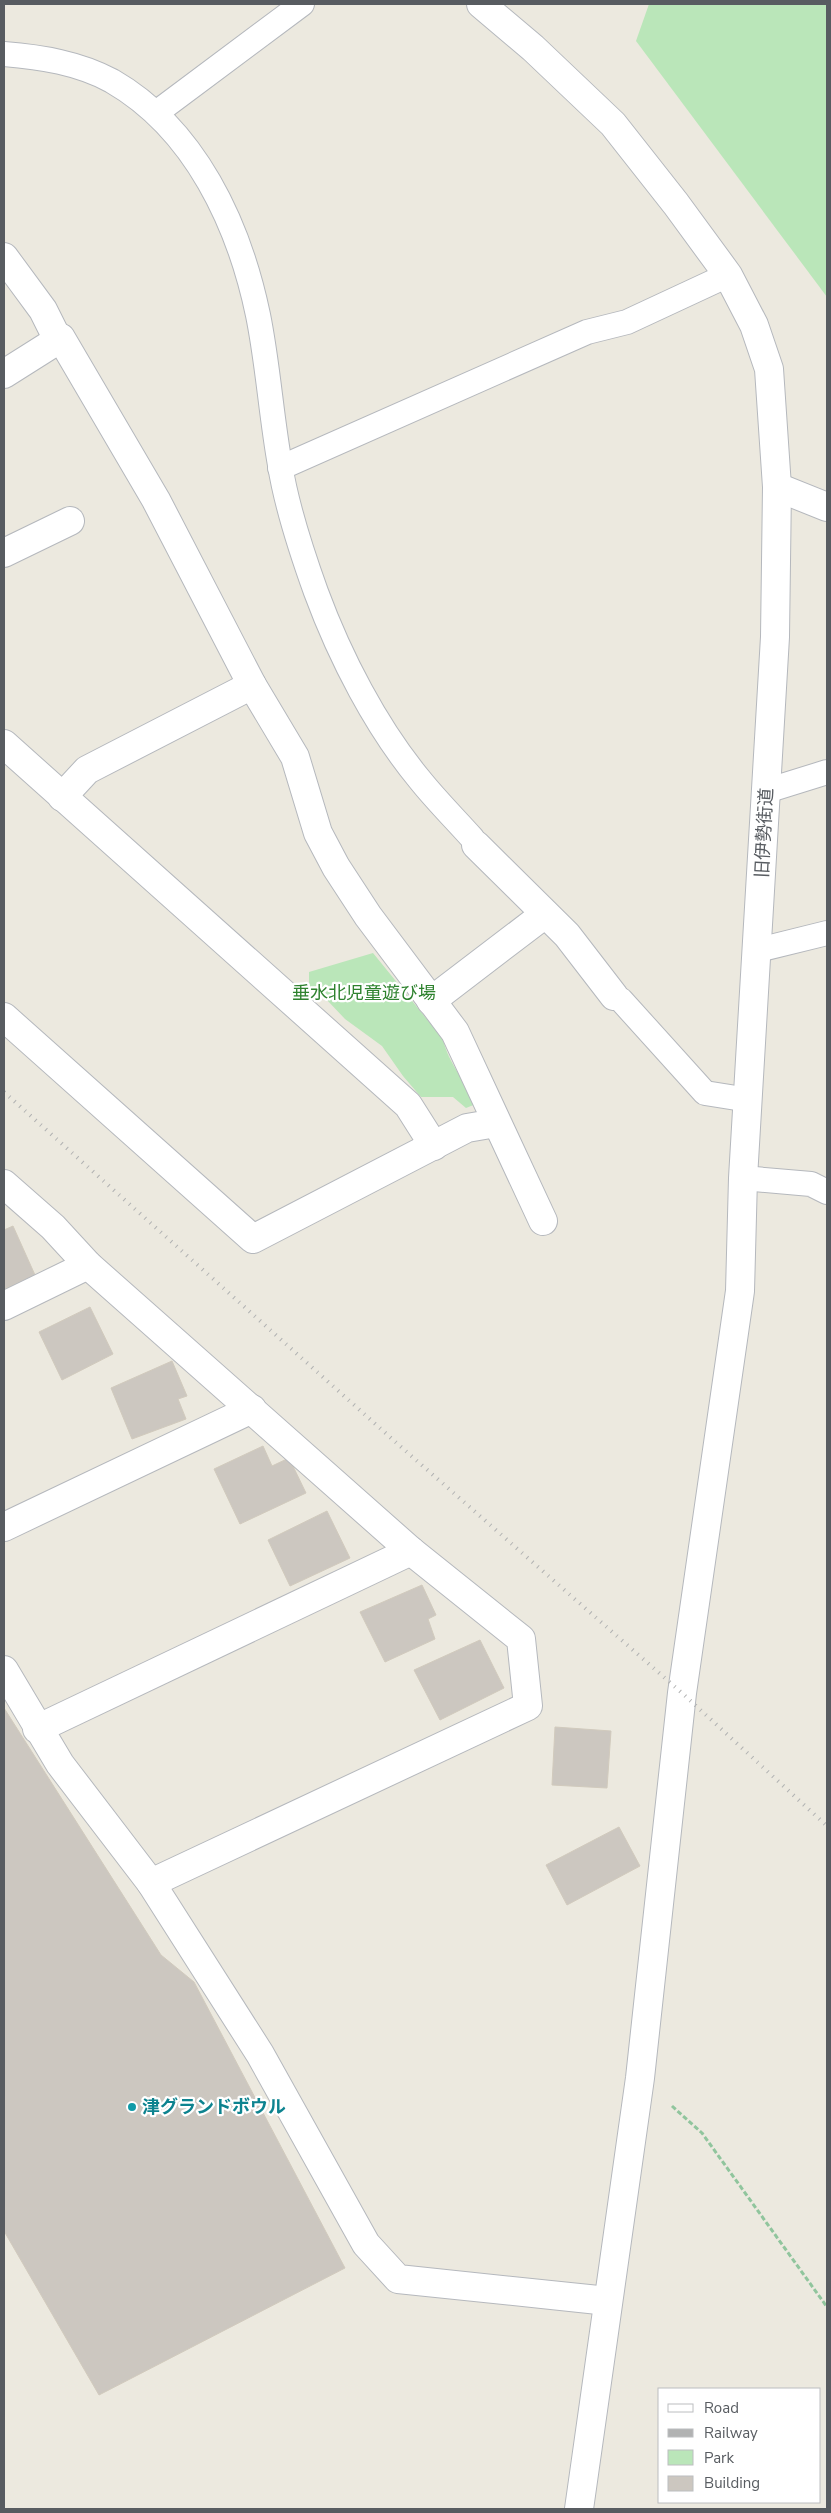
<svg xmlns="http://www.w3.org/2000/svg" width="831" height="2513" viewBox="0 0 831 2513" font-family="'Nunito Sans','Noto Sans JP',sans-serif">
	<rect width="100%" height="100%" fill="#ece9df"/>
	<g fill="#bae6b9">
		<path d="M 649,4 L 827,4 L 827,297 L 636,41 Z"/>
		<path d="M 373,953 L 443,1039 C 448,1063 466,1082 476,1104 L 466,1108 L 453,1097 L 421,1097 L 403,1076 L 382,1046 L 345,1019 L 327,1000 L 309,987 L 309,972 Z"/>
	</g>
	<g fill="#ccc7c0" stroke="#d1cabd">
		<path d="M 13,1226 L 35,1275 L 4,1289 L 4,1230 Z"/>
		<path d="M 90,1307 L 113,1354 L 62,1380 L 39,1332 Z"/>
		<path d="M 172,1361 L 187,1396 L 178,1399 L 186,1419 L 132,1439 L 111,1388 Z"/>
		<path d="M 263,1446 L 272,1466 L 289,1458 L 306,1493 L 240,1524 L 214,1469 Z"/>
		<path d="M 327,1511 L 350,1558 L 290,1586 L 268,1540 Z"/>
		<path d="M 422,1585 L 436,1615 L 428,1619 L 435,1639 L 385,1662 L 360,1612 Z"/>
		<path d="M 480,1640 L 504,1688 L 440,1720 L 414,1670 Z"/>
		<path d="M 4,1708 L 161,1955 L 194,1982 L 345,2268 L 99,2395 L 4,2231 Z"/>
		<path d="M 555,1727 L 611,1731 L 607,1788 L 552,1785 Z"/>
		<path d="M 619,1827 L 640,1866 L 567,1905 L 546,1865 Z"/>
	</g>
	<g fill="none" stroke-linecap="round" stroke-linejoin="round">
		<g stroke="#b5b8bd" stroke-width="26">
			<g id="service">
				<path d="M 4,54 C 41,57 79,63 112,81 C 195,129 239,224 258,315 C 268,364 271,415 280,465 C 286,503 303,556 316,592 C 340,657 376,727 420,780 C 436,800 455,819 472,838 L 476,845"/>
				<path d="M 156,113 L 302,4"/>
				<path d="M 280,468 L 587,332 L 627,322 L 728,275"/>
				<path d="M 766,791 L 827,772"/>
				<path d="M 758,950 L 827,933"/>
				<path d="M 614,996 L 621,1000 L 705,1093 L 749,1100"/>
				<path d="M 743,1178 L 811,1184 L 827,1192"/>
			</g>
		</g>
		<g stroke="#b5b8bd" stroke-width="30">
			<g id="minor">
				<path d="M 481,4 L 533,48 L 613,124 L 676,204 L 728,275 L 754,325 L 769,369 L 777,487 L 775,637 L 743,1178 L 740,1291 L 682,1693 L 640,2078 L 579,2509"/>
				<path d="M 4,257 L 43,310 L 58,340"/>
				<path d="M 4,374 L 61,338 L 156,500 L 252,685 L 295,757 L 318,833 L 336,867 L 368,916 L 455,1032 L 543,1221"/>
				<path d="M 777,487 L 827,507"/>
				<path d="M 4,553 L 70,521"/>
				<path d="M 4,744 L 408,1105 L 434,1146"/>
				<path d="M 62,797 L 87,770 L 252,685"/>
				<path d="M 476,845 L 567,935 L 614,996"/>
				<path d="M 431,1001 L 545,914"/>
				<path d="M 4,1017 L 253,1239 L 467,1128 L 496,1123"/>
				<path d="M 4,1184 L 53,1227 L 88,1265 L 411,1551 L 521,1639 L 528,1706 L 151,1883"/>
				<path d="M 4,1306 L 88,1265"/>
				<path d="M 4,1527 L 252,1409"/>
				<path d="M 4,1670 L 60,1764 L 151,1883 L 260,2054 L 366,2244 L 398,2279 L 608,2301"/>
				<path d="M 37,1729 L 411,1551"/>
			</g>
		</g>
		<path stroke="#90c59d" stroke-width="3" stroke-dasharray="5 2.5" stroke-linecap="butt" d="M 672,2106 L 702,2133 L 827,2307"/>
		<use href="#service" stroke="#fff" stroke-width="24"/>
		<use href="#minor" stroke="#fff" stroke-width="28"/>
		<path stroke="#b1b2b2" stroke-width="4" stroke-dasharray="1 6" stroke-linecap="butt" d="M 4,1092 L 400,1446 L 682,1693 L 827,1826"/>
	</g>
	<circle fill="#0f9aa8" stroke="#fff" stroke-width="2" cx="132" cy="2107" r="5"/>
	<g text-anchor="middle" stroke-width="4.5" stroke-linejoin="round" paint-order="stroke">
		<g font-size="18" fill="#585c61" stroke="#fff">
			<text transform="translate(764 833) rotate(-87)" y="6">旧伊勢街道</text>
		</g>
		<g font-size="18" fill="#2e822e" stroke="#fff">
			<text x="364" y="999">垂水北児童遊び場</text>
		</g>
		<g font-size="18" font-weight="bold" fill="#0d838f" stroke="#fff" text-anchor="start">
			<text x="142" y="2113">津グランドボウル</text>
		</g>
	</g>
	<rect width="831" height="2513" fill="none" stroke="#585c61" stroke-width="10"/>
	<rect x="658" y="2388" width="162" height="115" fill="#ffffff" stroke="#bcbec0"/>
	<rect x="668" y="2404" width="25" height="8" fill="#ffffff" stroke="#bcbec0"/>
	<text x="704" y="2413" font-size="15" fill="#585c61">Road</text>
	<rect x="668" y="2429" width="25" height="8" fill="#b1b2b2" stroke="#bcbec0"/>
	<text x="704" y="2438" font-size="15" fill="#585c61">Railway</text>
	<rect x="668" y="2450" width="25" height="15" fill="#bae6b9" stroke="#bcbec0"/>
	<text x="704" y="2463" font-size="15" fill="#585c61">Park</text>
	<rect x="668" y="2476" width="25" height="15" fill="#ccc7c0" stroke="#bcbec0"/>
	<text x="704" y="2488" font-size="15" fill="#585c61">Building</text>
</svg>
